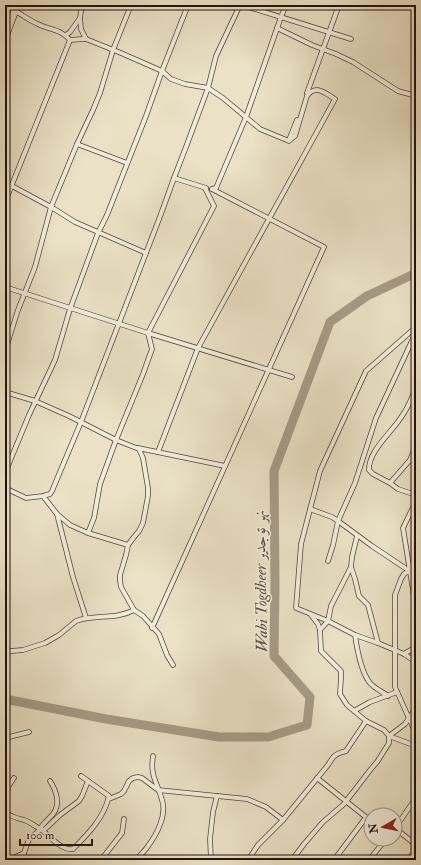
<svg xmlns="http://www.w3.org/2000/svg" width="421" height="865" viewBox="0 0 421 865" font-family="'IM FELL Double Pica',Amiri,serif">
	<rect width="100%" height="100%" fill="#eae1c6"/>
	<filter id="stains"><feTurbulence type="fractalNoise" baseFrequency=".005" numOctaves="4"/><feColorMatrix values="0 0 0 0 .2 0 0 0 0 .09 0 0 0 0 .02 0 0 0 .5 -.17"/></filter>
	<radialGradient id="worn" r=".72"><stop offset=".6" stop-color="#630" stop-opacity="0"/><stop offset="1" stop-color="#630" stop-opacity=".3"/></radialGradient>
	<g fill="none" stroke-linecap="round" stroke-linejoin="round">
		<path stroke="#a69b86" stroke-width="9" d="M 5,699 L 106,719 L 219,737 L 268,737 L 307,725 L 310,697 L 274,656 L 275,584 L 274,471 L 330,322 L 367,296 L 416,273"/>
		<g stroke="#534639" stroke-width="5.5">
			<g id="minor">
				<path d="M 82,5 L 80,18 L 81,29 L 86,39"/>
				<path d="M 242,5 L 351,39"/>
				<path d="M 15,11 C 23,15 30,21 38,24 C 49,30 61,29 70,40 L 83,39 L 86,39 L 121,53 L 162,71 L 171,79 L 185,84 L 208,88 L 223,98 L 260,129 L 289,141 L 295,136 L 307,96 C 316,84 325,93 335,99 L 198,348 L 158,452"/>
				<path d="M 277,28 L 312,45 L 336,54 L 353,62 L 398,91 L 416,96"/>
				<path d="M 66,35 L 70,32 L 80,18"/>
				<path d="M 307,93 L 339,5"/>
				<path d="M 289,140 L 297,120"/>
				<path d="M 77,144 L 127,163"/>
				<path d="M 174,178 L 206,188"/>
				<path d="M 5,183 L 12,186 L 51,207 L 75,222 L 146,253"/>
				<path d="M 205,188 L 214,206 L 148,333 L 292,377"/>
				<path d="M 212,189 L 216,188 L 246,117 L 281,17 L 286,5"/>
				<path d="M 5,202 L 70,40"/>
				<path d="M 5,287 L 148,333 L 152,349 L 143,374 L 116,440 L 139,449 L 143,458 L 148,488 L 148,496 L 143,523 L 139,531 L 134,537 L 128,545 L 126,555 L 120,575 L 120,581 L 121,587 L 134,610 L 143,616 L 159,634 L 167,655 L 173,665"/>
				<path d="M 416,327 L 366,371 L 320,471 L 301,544 L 296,608 L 328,621 L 355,635 L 378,643 L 404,654 L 416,662"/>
				<path d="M 416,333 L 411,343 L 416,347"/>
				<path d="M 5,351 L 18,310 L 35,267 L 51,207 L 77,144 L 93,110 L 100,93 L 113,50 L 131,5"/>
				<path d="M 416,388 C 412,397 408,408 402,416 C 393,431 368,451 369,470 L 373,474 L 390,483 L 398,489 L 416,495"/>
				<path d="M 5,392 L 35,401 L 69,416 L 116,440 L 100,484 L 94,518 L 88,533"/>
				<path d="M 138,448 L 225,466"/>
				<path d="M 5,473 L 29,415 L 55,360 L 70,309 L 98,233 L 107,215 L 146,116 L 162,71 L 188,5"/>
				<path d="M 390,483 L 410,460 L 416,445"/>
				<path d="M 5,488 L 26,498 L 43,496 L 50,494 L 52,491 L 81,422 L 161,214 L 174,178 L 186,147 L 208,88 L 216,56 L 240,5"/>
				<path d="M 43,496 L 57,514 L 70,525 L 88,533 L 128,545"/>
				<path d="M 416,501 L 403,528 L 416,609"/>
				<path d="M 310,509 L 332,517 L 338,521 L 372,546 L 405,568 L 416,574"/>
				<path d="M 57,514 L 73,577 L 86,618"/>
				<path d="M 357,536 L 352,557 L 351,567 L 355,579 L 359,596 L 368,605 L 378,643"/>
				<path d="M 416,558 L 409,571 L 404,574 L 401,579 L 395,595 L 395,687 L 416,734"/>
				<path d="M 328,561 L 333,545 L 338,521 L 355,483 L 376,418 L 411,343"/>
				<path d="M 311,615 L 318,624 L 320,630 L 321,651 L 341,671 L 341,678 L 340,694 L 347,705 L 366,721 L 384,730 L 389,736 L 416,746"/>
				<path d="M 152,628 L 324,247 L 212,189"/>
				<path d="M 320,630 L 328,621 L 331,606 L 351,567"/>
				<path d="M 355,635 C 357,649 361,672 370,683 C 374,688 383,692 388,696"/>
				<path d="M 5,650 L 11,651 L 23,650 L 45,643 L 59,635 L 76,621 C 95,614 116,620 134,610"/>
				<path d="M 404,654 L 416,647"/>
				<path d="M 354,711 L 370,702 L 397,692"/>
				<path d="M 5,738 L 29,732"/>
				<path d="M 317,778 L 367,818"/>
				<path d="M 109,799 L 121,794 L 124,791 L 129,781 L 133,778 L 138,777 L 142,778 L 158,790 L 247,799 L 266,807 L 283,820"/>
				<path d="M 5,805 L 8,787 L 14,778"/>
				<path d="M 5,812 C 11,817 17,818 24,820 C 30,822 35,826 40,829"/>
				<path d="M 395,828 L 416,798"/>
				<path d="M 395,828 L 416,845"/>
				<path d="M 41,829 C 49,836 62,851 73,849 C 88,834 104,818 109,796 L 81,776"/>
				<path d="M 43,831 L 60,815 L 79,801 L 82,796 L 88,781"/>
				<path d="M 24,853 L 25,860"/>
				<path d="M 9,860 L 24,853 L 29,839 L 41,829 L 40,829 C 43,823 49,819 53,814 C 61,804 56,790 50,781"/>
				<path d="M 101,860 L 122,833 L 124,819"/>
				<path d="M 136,860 C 140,855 145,851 148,846 C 157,834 167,815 162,800 C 157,781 150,777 153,756"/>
				<path d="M 211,860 L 210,839 L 213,812 L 217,796"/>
				<path d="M 248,860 L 258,845 L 283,820 L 328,765 C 334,755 335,754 346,751 L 366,721"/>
				<path d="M 292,860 L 304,844 L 323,822 L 344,804 L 371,769 L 377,762 L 389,743 L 389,736 L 405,724 L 416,708"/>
				<path d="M 334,860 L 364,820 L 369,817 L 371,817"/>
				<path d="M 369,860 L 386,839"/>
				<path d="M 408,860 L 416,849"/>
			</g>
		</g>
		<g stroke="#21130a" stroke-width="8">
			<path id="trunk" d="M 5,37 L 17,5"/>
		</g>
		<use href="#minor" stroke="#f1ecda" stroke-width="4"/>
		<use href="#trunk" stroke="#eae1c6" stroke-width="7"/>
	</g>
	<g text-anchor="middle" stroke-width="3" stroke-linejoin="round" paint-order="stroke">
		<g font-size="16" font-style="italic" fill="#5d5042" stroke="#f1ecda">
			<text transform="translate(260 581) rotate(-91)" y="6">Wabi Togdheer نهر توجدير</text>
		</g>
	</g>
	<rect width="421" height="865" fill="none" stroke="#eae1c6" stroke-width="20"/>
	<rect x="6" y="6" width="409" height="853" fill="none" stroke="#21130a" stroke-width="2"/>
	<rect x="10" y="10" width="401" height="845" fill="none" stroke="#21130a"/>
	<g transform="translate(383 827) rotate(261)"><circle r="19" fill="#f1ecda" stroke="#9e9587"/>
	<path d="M0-3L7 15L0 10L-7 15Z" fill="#8f2418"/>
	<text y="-6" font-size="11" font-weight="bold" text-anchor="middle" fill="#21130a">N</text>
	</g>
	<path d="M20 839v6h72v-6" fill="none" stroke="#21130a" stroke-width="2"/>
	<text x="26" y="839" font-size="12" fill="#21130a" stroke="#f1ecda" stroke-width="3" paint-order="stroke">100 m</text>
	<rect width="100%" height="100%" filter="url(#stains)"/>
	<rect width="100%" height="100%" fill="url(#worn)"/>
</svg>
